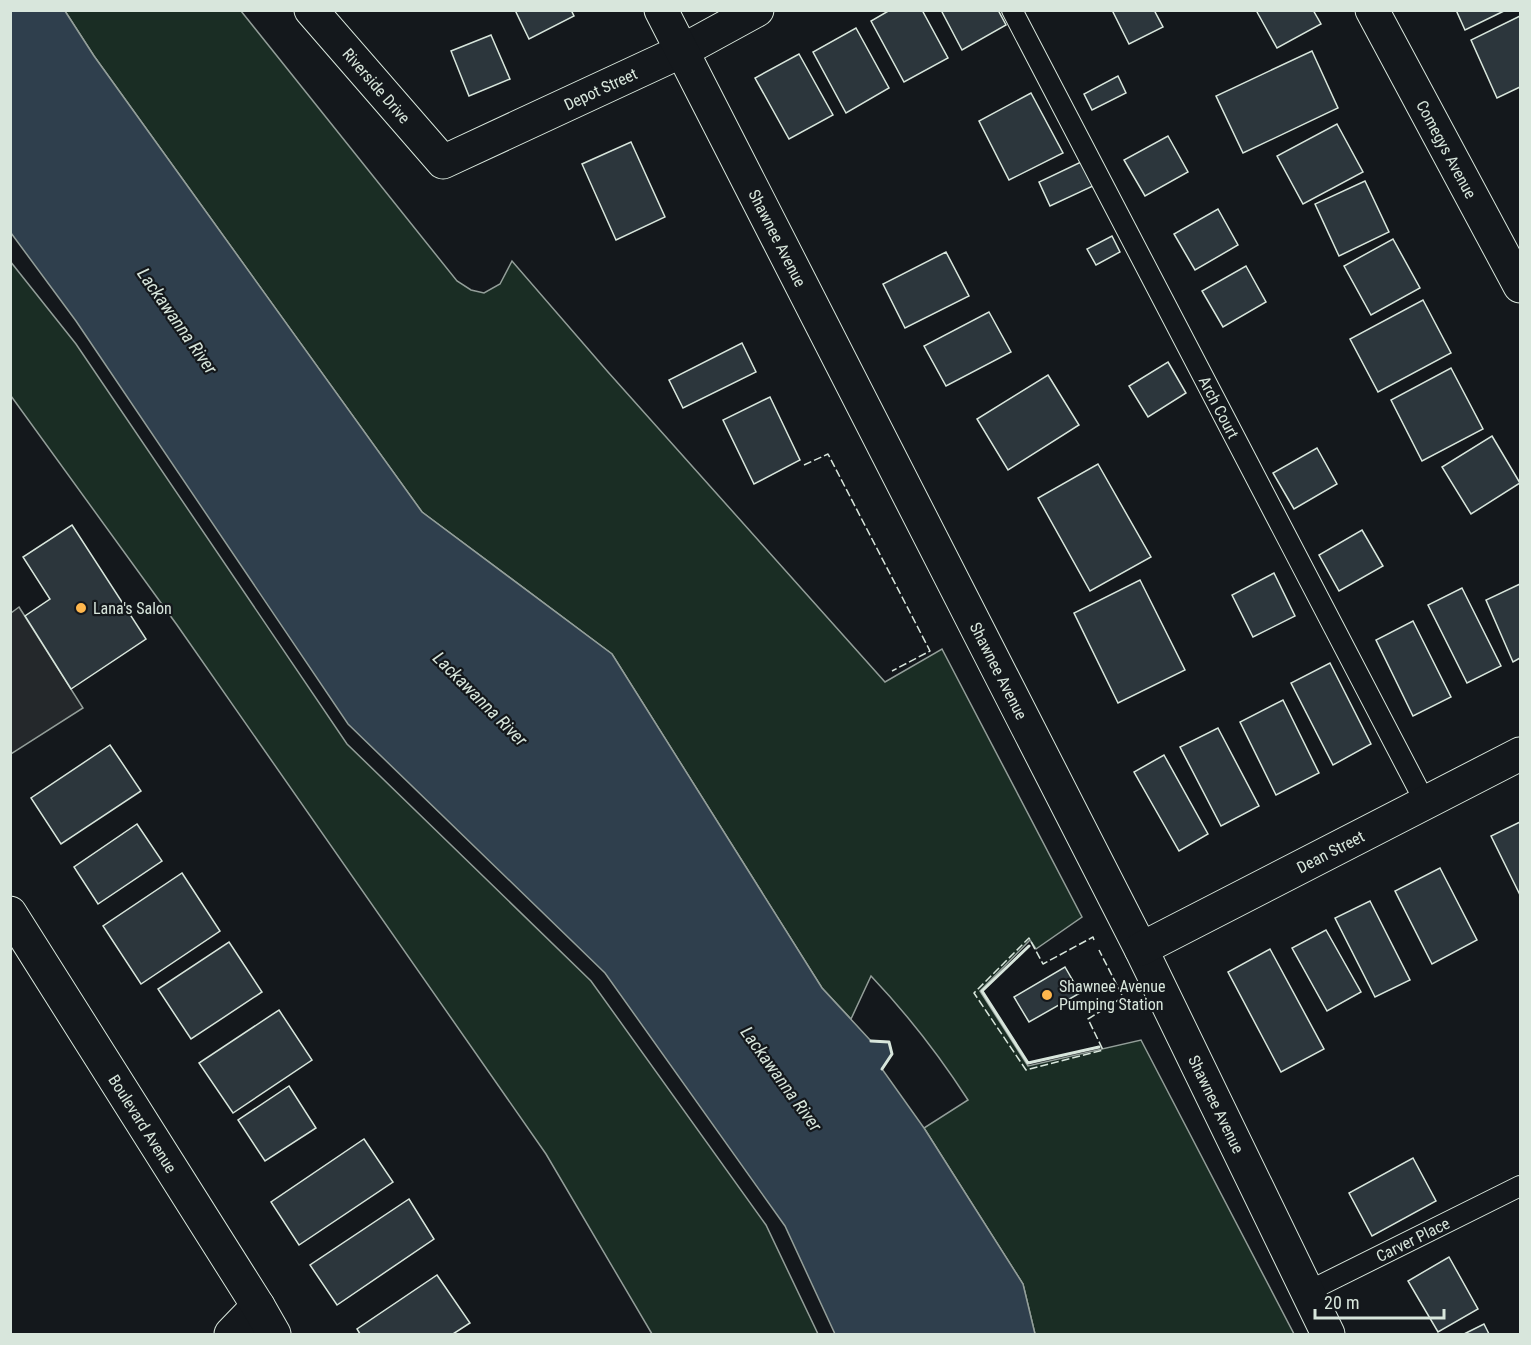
<svg xmlns="http://www.w3.org/2000/svg" width="1531" height="1345" viewBox="0 0 1531 1345" font-family="'Roboto Condensed',sans-serif">
	<rect width="100%" height="100%" fill="#14181c"/>
	<g fill="#1a2d24" stroke="#939e99" stroke-width="1.5">
		<path d="M 65,11 L 241,11 L 457,281 L 471,290 L 484,293 L 500,284 L 512,261 L 608,372 L 885,682 L 942,649 L 1082,917 L 1036,949 L 1030,940 L 980,991 L 1028,1066 L 1141,1040 L 1294,1334 L 1035,1334 L 1023,1284 L 924,1128 L 968,1100 C 939,1055 908,1015 871,976 L 851,1019 L 822,988 L 612,654 L 422,512 L 94,56 Z"/>
		<path d="M 10,261 L 76,344 L 347,744 L 591,981 L 766,1225 L 818,1334 L 652,1334 L 546,1154 L 177,625 L 11,396 Z"/>
	</g>
	<path fill="#24282b" stroke="#939e99" stroke-width="1.5" d="M 19,607 L 83,708 L 11,754 L 11,613 Z"/>
	<path fill="#2f3f4d" stroke="#939e99" stroke-width="1.5" d="M 11,10 L 65,11 L 94,56 L 422,512 L 612,654 L 822,988 L 871,1041 L 889,1042 L 892,1054 L 882,1069 L 924,1128 L 1023,1284 L 1035,1334 L 835,1334 L 785,1226 L 605,973 L 348,724 L 76,321 L 11,233 Z"/>
	<g fill="#2c363c" stroke="#d8e6dc" stroke-width="1.5">
		<path d="M 515,10 L 571,10 L 574,16 L 529,39 Z"/>
		<path d="M 890,10 L 922,10 L 948,58 L 904,82 L 871,21 Z"/>
		<path d="M 941,10 L 998,10 L 1006,25 L 962,50 Z"/>
		<path d="M 1112,10 L 1154,10 L 1163,27 L 1129,44 Z"/>
		<path d="M 1259,10 L 1313,10 L 1321,24 L 1277,48 L 1257,12 Z"/>
		<path d="M 1456,10 L 1506,10 L 1465,30 Z"/>
		<path d="M 1520,16 L 1520,87 L 1497,98 L 1471,40 Z"/>
		<path d="M 856,28 L 889,88 L 846,113 L 813,52 Z"/>
		<path d="M 491,35 L 510,79 L 469,96 L 451,51 Z"/>
		<path d="M 1312,51 L 1338,108 L 1243,153 L 1216,96 Z"/>
		<path d="M 799,54 L 833,115 L 789,139 L 755,78 Z"/>
		<path d="M 1118,76 L 1126,93 L 1092,110 L 1084,94 Z"/>
		<path d="M 1031,93 L 1063,153 L 1009,180 L 979,121 Z"/>
		<path d="M 1337,124 L 1363,172 L 1303,204 L 1277,156 Z"/>
		<path d="M 1168,136 L 1188,172 L 1145,196 L 1124,160 Z"/>
		<path d="M 631,142 L 665,217 L 616,240 L 582,164 Z"/>
		<path d="M 1081,162 L 1093,186 L 1050,206 L 1039,182 Z"/>
		<path d="M 1365,181 L 1389,232 L 1339,256 L 1315,204 Z"/>
		<path d="M 1218,209 L 1238,245 L 1195,270 L 1174,234 Z"/>
		<path d="M 1112,236 L 1120,252 L 1096,265 L 1087,249 Z"/>
		<path d="M 1393,239 L 1420,288 L 1371,315 L 1344,266 Z"/>
		<path d="M 946,252 L 969,296 L 905,328 L 883,284 Z"/>
		<path d="M 1246,266 L 1266,302 L 1223,327 L 1202,291 Z"/>
		<path d="M 1423,300 L 1451,353 L 1378,392 L 1350,339 Z"/>
		<path d="M 989,312 L 1011,352 L 946,386 L 924,346 Z"/>
		<path d="M 742,343 L 756,372 L 683,408 L 669,380 Z"/>
		<path d="M 1168,362 L 1186,393 L 1148,417 L 1129,386 Z"/>
		<path d="M 1451,368 L 1483,429 L 1422,461 L 1391,400 Z"/>
		<path d="M 1048,375 L 1079,425 L 1008,470 L 977,419 Z"/>
		<path d="M 770,397 L 800,460 L 754,484 L 723,420 Z"/>
		<path d="M 1492,436 L 1520,483 L 1471,514 L 1442,467 Z"/>
		<path d="M 1317,448 L 1337,484 L 1294,509 L 1273,473 Z"/>
		<path d="M 1098,464 L 1151,557 L 1090,591 L 1038,498 Z"/>
		<path d="M 72,525 L 146,639 L 71,689 L 25,616 L 50,599 L 23,557 Z"/>
		<path d="M 1362,530 L 1383,566 L 1339,591 L 1319,555 Z"/>
		<path d="M 1274,573 L 1295,616 L 1253,637 L 1232,595 Z"/>
		<path d="M 1140,580 L 1185,670 L 1118,703 L 1074,613 Z"/>
		<path d="M 1520,584 L 1520,658 L 1513,662 L 1486,600 Z"/>
		<path d="M 1462,588 L 1501,666 L 1467,683 L 1428,605 Z"/>
		<path d="M 1413,621 L 1451,697 L 1413,716 L 1376,640 Z"/>
		<path d="M 1330,663 L 1371,744 L 1333,765 L 1291,683 Z"/>
		<path d="M 1283,700 L 1319,773 L 1276,795 L 1240,722 Z"/>
		<path d="M 1218,728 L 1259,806 L 1221,826 L 1180,747 Z"/>
		<path d="M 110,745 L 141,791 L 61,844 L 31,798 Z"/>
		<path d="M 1164,755 L 1208,834 L 1179,851 L 1134,772 Z"/>
		<path d="M 1520,822 L 1520,895 L 1491,836 Z"/>
		<path d="M 137,824 L 162,861 L 98,904 L 74,867 Z"/>
		<path d="M 1440,868 L 1477,940 L 1432,964 L 1395,891 Z"/>
		<path d="M 182,873 L 220,931 L 141,984 L 103,926 Z"/>
		<path d="M 1370,901 L 1410,980 L 1375,997 L 1335,918 Z"/>
		<path d="M 1326,930 L 1361,992 L 1327,1011 L 1292,948 Z"/>
		<path d="M 229,942 L 262,992 L 191,1039 L 158,989 Z"/>
		<path d="M 1270,949 L 1324,1049 L 1281,1072 L 1228,972 Z"/>
		<path d="M 1065,967 L 1080,993 L 1029,1022 L 1014,997 Z"/>
		<path d="M 279,1010 L 312,1060 L 233,1113 L 199,1063 Z"/>
		<path d="M 289,1086 L 316,1128 L 265,1161 L 238,1120 Z"/>
		<path d="M 364,1139 L 393,1182 L 299,1245 L 271,1202 Z"/>
		<path d="M 1413,1158 L 1436,1201 L 1372,1236 L 1349,1193 Z"/>
		<path d="M 409,1199 L 434,1239 L 337,1305 L 310,1265 Z"/>
		<path d="M 1449,1257 L 1478,1309 L 1438,1332 L 1408,1281 Z"/>
		<path d="M 437,1275 L 470,1323 L 453,1334 L 360,1334 L 357,1329 Z"/>
		<path d="M 1484,1324 L 1489,1334 L 1464,1334 Z"/>
	</g>
	<g fill="none" stroke-linecap="round" stroke-linejoin="round">
		<g stroke="#d8e6dc" stroke-width="22">
			<g id="service">
				<path id="s1" d="M 1012,10 L 1426,804"/>
				<path id="s2" d="M 1307,1292 L 1520,1186"/>
			</g>
		</g>
		<g stroke="#d8e6dc" stroke-width="35">
			<g id="minor">
				<path id="s3" d="M 311,10 L 443,162 L 682,51 L 757,10"/>
				<path id="s4" d="M 661,10 L 1141,949 L 1328,1334"/>
				<path id="s5" d="M 1372,10 L 1520,286"/>
				<path id="s6" d="M 1141,949 L 1520,754"/>
				<path d="M 231,1334 L 258,1306"/>
			</g>
		</g>
		<g stroke="#d8e6dc" stroke-width="35">
			<g id="tertiary">
				<path id="s7" d="M 10,913 L 258,1306 L 274,1334"/>
			</g>
		</g>
		<use href="#service" stroke="#14181c" stroke-width="20"/>
		<use href="#minor" stroke="#14181c" stroke-width="33"/>
		<use href="#tertiary" stroke="#14181c" stroke-width="33"/>
		<g stroke="#d8e6dc" stroke-width="1.5" stroke-dasharray="8 3" stroke-linecap="butt">
			<path d="M 804,465 L 828,454 L 930,651 L 892,671"/>
			<path d="M 1094,940 L 1093,937 L 1043,964 L 1029,938 L 974,993 L 1026,1070 L 1103,1050 L 1088,1019 L 1123,997 L 1099,950"/>
		</g>
		<g stroke="#d8e6dc" stroke-width="3">
			<path d="M 1029,946 L 982,991 L 1028,1063 L 1099,1047"/>
			<path d="M 871,1041 L 889,1042 L 892,1054 L 882,1069"/>
		</g>
	</g>
	<g fill="#ffb74d" stroke="#14181c" stroke-width="2">
		<circle cx="81" cy="608" r="6"/>
		<circle cx="1047" cy="995" r="6"/>
	</g>
	<g text-anchor="middle" stroke-width="4.5" stroke-linejoin="round" paint-order="stroke">
		<g font-size="16" fill="#d8e6dc" stroke="#14181c">
			<text dy="6" stroke="none"><textPath href="#s3" startOffset="100">Riverside Drive</textPath></text>
			<text dy="6" stroke="none"><textPath href="#s3" startOffset="375">Depot Street</textPath></text>
			<text dy="6" stroke="none"><textPath href="#s5" startOffset="158">Comegys Avenue</textPath></text>
			<text dy="6" stroke="none"><textPath href="#s4" startOffset="256">Shawnee Avenue</textPath></text>
			<text dy="6" stroke="none"><textPath href="#s1" startOffset="448">Arch Court</textPath></text>
			<text dy="6" stroke="none"><textPath href="#s4" startOffset="742">Shawnee Avenue</textPath></text>
			<text dy="6" stroke="none"><textPath href="#s6" startOffset="213">Dean Street</textPath></text>
			<text dy="6" stroke="none"><textPath href="#s4" startOffset="1227">Shawnee Avenue</textPath></text>
			<text dy="6" stroke="none"><textPath href="#s7" startOffset="249">Boulevard Avenue</textPath></text>
			<text dy="6" stroke="none"><textPath href="#s2" startOffset="118">Carver Place</textPath></text>
		</g>
		<g font-size="16" fill="#d8e6dc" stroke="#14181c" text-anchor="start">
			<text x="93" y="614">Lana's Salon</text>
			<text x="1059" y="992">Shawnee Avenue<tspan x="1059" dy="18">Pumping Station</tspan></text>
		</g>
		<g font-size="18" font-style="italic" fill="#d8e6dc" stroke="#14181c">
			<text transform="translate(177 321) rotate(55)" y="6">Lackawanna River</text>
			<text transform="translate(480 699) rotate(45)" y="6">Lackawanna River</text>
			<text transform="translate(781 1079) rotate(54)" y="6">Lackawanna River</text>
		</g>
	</g>
	<rect width="1531" height="1345" fill="none" stroke="#d8e6dc" stroke-width="24"/>
	<path d="M1315 1309v9h129v-9" fill="none" stroke="#d8e6dc" stroke-width="3"/>
	<text x="1324" y="1309" font-size="18" fill="#d8e6dc" stroke="#14181c" stroke-width="4.5" paint-order="stroke">20 m</text>
</svg>
